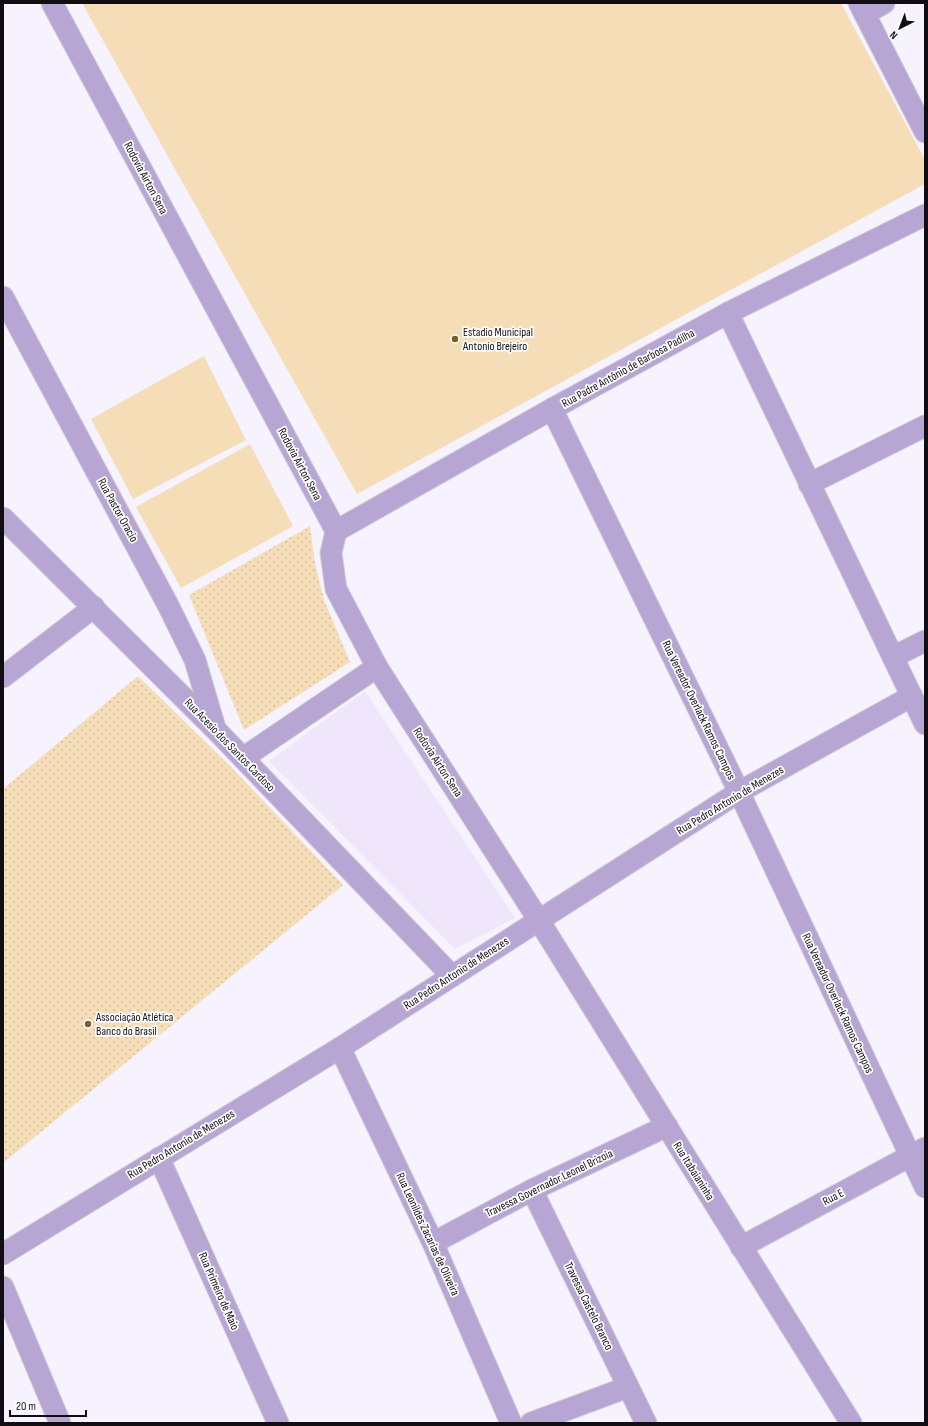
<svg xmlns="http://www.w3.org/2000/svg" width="928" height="1426" viewBox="0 0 928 1426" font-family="'Sofia Sans Condensed',sans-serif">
	<defs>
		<pattern id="park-dots" width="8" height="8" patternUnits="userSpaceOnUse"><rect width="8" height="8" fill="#f5ddb7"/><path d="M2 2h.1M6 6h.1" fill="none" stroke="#d1bc9c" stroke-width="1.8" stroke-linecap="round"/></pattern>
	</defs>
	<rect width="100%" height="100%" fill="#f6f2fe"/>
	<path fill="#efe6fc" d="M 365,691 L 515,918 L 455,949 L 269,761 Z"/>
	<g fill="#f5ddb7">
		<path d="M 82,3 L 841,3 L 925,160 L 925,184 L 357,494 Z"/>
		<path d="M 204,356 L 246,440 L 133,499 L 91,419 Z"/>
		<path d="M 250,444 L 293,526 L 181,588 L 136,507 Z"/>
	</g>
	<g fill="url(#park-dots)">
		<path d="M 310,526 L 315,564 L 324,600 L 350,662 L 244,730 L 189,595 Z"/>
		<path d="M 138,676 L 232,768 L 343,885 L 3,1163 L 3,789 Z"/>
	</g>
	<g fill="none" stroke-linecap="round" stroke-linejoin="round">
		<g stroke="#d1ced8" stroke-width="23">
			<g id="minor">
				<path d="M 52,3 L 336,531 L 331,553 L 336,589 L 377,667 L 538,919 L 851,1423"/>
				<path d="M 859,3 L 925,132"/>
				<path d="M 865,14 L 884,3"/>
				<path d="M 3,297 L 168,605 L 195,660 L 215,728"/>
				<path d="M 728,313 L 925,724"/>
				<path d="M 552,409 L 739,792 L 925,1187"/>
				<path d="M 809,484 L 925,426"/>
				<path d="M 3,518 L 216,730 L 452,976"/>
				<path d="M 336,531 L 552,409 L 728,313 L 925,215"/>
				<path d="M 893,657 L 925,641"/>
				<path d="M 3,677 L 94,607"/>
				<path d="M 243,758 L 377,667"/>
				<path d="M 340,1048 L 433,1243 L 511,1423"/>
				<path d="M 159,1158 L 278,1423"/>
				<path d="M 532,1190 L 646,1423"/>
				<path d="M 433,1243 L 532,1190 L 667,1126"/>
				<path d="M 741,1247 L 925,1148"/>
				<path d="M 3,1254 L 340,1048 L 739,792 L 912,696"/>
				<path d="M 3,1287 L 60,1423"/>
				<path d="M 531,1423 L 628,1387"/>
			</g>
		</g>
		<use href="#minor" stroke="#b7a6d3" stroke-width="21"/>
	</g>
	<g fill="#795d30" stroke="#fff" stroke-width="1.5">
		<circle cx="455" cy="339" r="4"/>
		<circle cx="88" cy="1024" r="4"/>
	</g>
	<g text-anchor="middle" stroke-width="3.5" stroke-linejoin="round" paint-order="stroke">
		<g font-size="12" fill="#100e13" stroke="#fff">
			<text transform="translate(146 178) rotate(62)" y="4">Rodovia Airton Sena</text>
			<text transform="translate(628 368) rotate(-29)" y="4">Rua Padre Antônio de Barbosa Padilha</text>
			<text transform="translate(300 464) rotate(62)" y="4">Rodovia Airton Sena</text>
			<text transform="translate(118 510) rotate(61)" y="4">Rua Pastor Oracio</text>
			<text transform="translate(699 710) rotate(64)" y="4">Rua Vereador Overlack Ramos Campos</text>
			<text transform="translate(230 745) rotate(46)" y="4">Rua Acesio dos Santos Cardoso</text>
			<text transform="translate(438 762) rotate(57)" y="4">Rodovia Airton Sena</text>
			<text transform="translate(730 800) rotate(-31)" y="4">Rua Pedro Antonio de Menezes</text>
			<text transform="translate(456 973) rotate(-33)" y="4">Rua Pedro Antonio de Menezes</text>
			<text transform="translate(838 1003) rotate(65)" y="4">Rua Vereador Overlack Ramos Campos</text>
			<text transform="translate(181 1144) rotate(-31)" y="4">Rua Pedro Antonio de Menezes</text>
			<text transform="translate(694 1171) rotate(58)" y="4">Rua Itabaianinha</text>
			<text transform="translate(549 1183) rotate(-26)" y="4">Travessa Governador Leonel Brizoia</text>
			<text transform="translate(833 1197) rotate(-28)" y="4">Rua E</text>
			<text transform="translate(428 1234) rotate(65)" y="4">Rua Leonildes Zacarias de Oliveira</text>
			<text transform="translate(219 1291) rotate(66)" y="4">Rua Primeiro de Maio</text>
			<text transform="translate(589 1306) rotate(64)" y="4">Travessa Castelo Branco</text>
		</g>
		<g font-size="12" fill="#100e13" stroke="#fff" text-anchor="start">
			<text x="463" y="336">Estadio Municipal<tspan x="463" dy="14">Antonio Brejeiro</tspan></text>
			<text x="96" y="1021">Associação Atlética<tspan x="96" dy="14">Banco do Brasil</tspan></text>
		</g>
	</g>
	<rect width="928" height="1426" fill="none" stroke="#100e13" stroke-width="8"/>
	<g transform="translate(900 28) rotate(222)" stroke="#ffffff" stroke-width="3" paint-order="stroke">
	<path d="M0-3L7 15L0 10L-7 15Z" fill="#100e13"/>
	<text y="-6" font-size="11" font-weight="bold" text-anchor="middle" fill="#100e13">N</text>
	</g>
	<path d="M10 1410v6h76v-6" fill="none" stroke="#100e13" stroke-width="2"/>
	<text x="16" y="1410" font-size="12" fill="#100e13" stroke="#ffffff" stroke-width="3" paint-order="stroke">20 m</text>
</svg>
